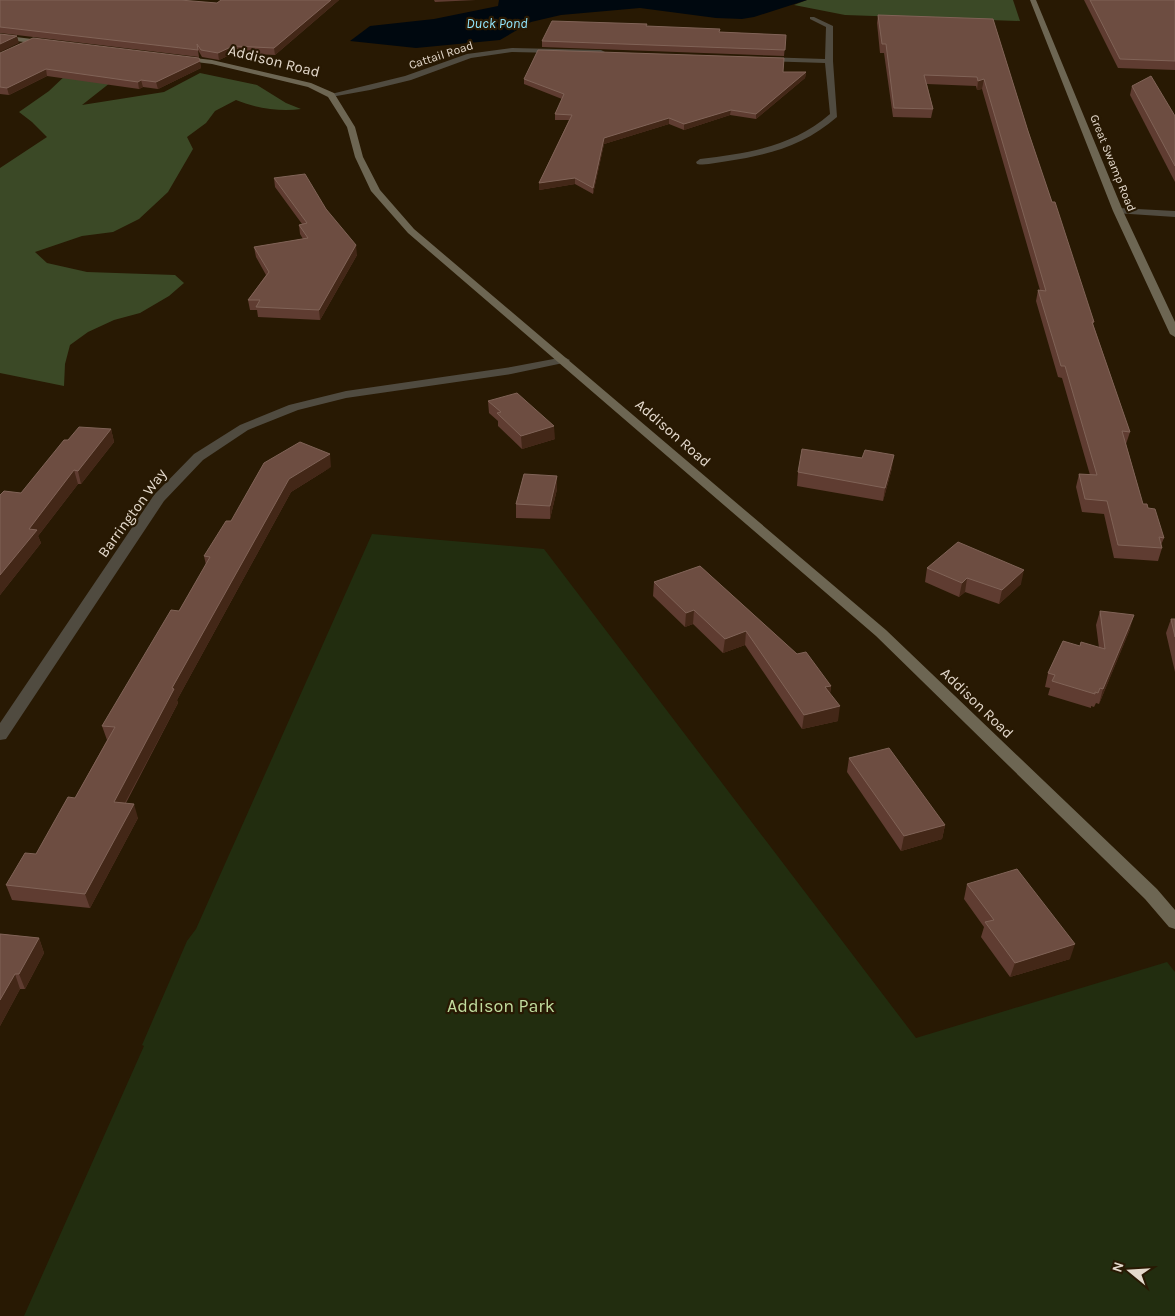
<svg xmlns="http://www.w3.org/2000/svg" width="1175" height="1316" viewBox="0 0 1175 1316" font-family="Karla,sans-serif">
	<rect width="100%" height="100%" fill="#281903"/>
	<path fill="#222d0f" d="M 372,534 L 544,549 L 916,1038 L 1167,962 L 1175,972 L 1175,1316 L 24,1316 L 144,1046 L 142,1045 L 187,941 L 196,929 Z"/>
	<g fill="#3b4926">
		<path d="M 807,0 L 1013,0 L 1020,21 L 845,15 L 794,5 Z"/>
		<path d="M 200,73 L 257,85 L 286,103 L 301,109 C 280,112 255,108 236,100 L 215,111 L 206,123 L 187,137 L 193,149 L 168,192 L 139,219 L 113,232 L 82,236 L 35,252 L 47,263 L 87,272 L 175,275 L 184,283 L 169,296 L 140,313 L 114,320 L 88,332 L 70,345 L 65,364 L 64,386 L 0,373 L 0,168 L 47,137 L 32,122 L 19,112 L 49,91 L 67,74 L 115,79 L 82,105 L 164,92 Z"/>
	</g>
	<path fill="#00080f" d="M 499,0 L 807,0 L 754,17 L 742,19 L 716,18 L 640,8 L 561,15 L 531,22 L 500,40 L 416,48 L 350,41 L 370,26 L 434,19 L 498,6 Z"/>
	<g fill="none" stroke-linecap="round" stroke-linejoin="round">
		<g fill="#504b40" fill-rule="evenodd">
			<path d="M 810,17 L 814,17 L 833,26 L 833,61 L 837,117 C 805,145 769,155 728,161 C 718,162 706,166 697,164 L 696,162 L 700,159 C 748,153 792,147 830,114 L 825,63 L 763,61 L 759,59 L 763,57 L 825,59 L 826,27 L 810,19 Z"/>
			<path d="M 512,48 L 601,50 L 605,52 L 601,54 L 512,52 L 471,58 L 411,80 L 370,90 L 331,97 L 327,95 L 405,76 L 467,54 Z"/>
			<path d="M 1118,208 L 1175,211 L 1175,217 L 1115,213 L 1115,209 Z"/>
			<path d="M 564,357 L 570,360 L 568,362 L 511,374 L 346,398 L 298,410 L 248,430 L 203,460 L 164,501 L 6,739 L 0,740 L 0,723 L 154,495 L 194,454 L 240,425 L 289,405 L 346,391 L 511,367 Z"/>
		</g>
		<g fill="#6d6653" fill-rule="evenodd">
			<path d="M 1030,0 L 1036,0 L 1123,211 L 1175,322 L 1175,337 L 1170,334 L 1113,211 Z"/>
			<path d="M 0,35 L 48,41 L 52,43 L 48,45 L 0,39 Z"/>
			<path d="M 177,56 L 212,60 L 311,83 L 334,93 L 355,127 L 363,157 L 380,190 L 414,229 L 886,630 L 1157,889 L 1175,910 L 1175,929 L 1169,927 L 1145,899 L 876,636 L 408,233 L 371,191 L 355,157 L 347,127 L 328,97 L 308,87 L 212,64 L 180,60 L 176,58 Z"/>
		</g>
	</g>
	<g fill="#5f3c31">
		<path d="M 0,0 L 217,3 L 221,0 L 339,0 L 275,55 L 234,53 L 219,60 L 202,57 L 198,50 L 199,57 L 0,33 Z"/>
		<path d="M 434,0 L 476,0 L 435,2 Z"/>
		<path d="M 1084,0 L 1175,0 L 1175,70 L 1118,68 Z"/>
		<path d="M 878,15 L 993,19 L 1028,131 L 1052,202 L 1094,322 L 1093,324 L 1130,432 L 1126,444 L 1143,504 L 1148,508 L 1164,538 L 1161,545 L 1162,548 L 1158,561 L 1114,558 L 1104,514 L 1082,512 L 1076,487 L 1079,474 L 1090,475 L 1062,378 L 1058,377 L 1036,301 L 1038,290 L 1040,290 L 982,89 L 977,90 L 976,86 L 927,84 L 933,109 L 931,118 L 893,117 L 884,53 L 880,53 L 877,23 Z"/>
		<path d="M 647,26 L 719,32 L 786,35 L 784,56 L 542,47 L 542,41 Z"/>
		<path d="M 0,53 L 199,58 L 201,68 L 158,89 L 143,87 L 139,89 L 47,76 L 9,95 L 0,94 Z"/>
		<path d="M 783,72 L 806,72 L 805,78 L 756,119 L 730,115 L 684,130 L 669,124 L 604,144 L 593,194 L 575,184 L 539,190 L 539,183 L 569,120 L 555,120 L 555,114 L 562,99 L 524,84 L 524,79 Z"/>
		<path d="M 1132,86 L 1175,116 L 1175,182 L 1130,95 Z"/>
		<path d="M 274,178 L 326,209 L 357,255 L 320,320 L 258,317 L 257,310 L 250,310 L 248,300 L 266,275 L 256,257 L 254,247 L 303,239 L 300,234 L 299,225 L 302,224 L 275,187 Z"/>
		<path d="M 488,401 L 555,439 L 522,449 L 498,426 L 498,421 L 489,413 Z"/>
		<path d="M 111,429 L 114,442 L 81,484 L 78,484 L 38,536 L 41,543 L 0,595 L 0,495 L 21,493 L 68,440 Z"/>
		<path d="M 331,467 L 291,492 L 177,700 L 178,703 L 126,803 L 138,818 L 90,908 L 12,900 L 6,885 L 36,854 L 75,798 L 107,740 L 102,726 L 179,611 L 206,565 L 204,556 L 231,521 Z"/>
		<path d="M 892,468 L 883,501 L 797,486 L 798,472 Z"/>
		<path d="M 557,476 L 557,489 L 550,519 L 516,518 L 516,504 Z"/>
		<path d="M 700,566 L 831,686 L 830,694 L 838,721 L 802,729 L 745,645 L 723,653 L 693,624 L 685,627 L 653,596 L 654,582 Z"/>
		<path d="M 927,568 L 1021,584 L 999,604 L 965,592 L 959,597 L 925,582 Z"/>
		<path d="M 1100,611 L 1130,629 L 1099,704 L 1096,703 L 1094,707 L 1091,706 L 1091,708 L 1048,695 L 1050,688 L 1045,687 L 1048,673 L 1080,646 L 1099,648 L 1096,625 Z"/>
		<path d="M 1171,619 L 1175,619 L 1175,672 L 1166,633 Z"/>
		<path d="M 849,758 L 945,825 L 942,839 L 901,851 L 847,772 Z"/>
		<path d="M 967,884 L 1070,959 L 1010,977 L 981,937 L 984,927 L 964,899 Z"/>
		<path d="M 0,934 L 39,938 L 44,953 L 25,989 L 20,989 L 0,1026 Z"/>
	</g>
	<g fill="#432717">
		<path d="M 331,0 L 339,0 L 275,55 L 274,48 Z"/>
		<path d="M 17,36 L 19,43 L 0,52 L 0,44 Z"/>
		<path d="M 233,46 L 234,53 L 219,60 L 218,53 Z"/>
		<path d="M 200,61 L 201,68 L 158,89 L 156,82 Z"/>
		<path d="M 46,69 L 47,76 L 9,95 L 7,88 Z"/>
		<path d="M 806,72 L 805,78 L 756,119 L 756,114 Z"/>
		<path d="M 984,79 L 982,89 L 977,90 L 978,81 Z"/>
		<path d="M 141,80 L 143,87 L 139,89 L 138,82 Z"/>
		<path d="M 731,110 L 730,115 L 684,130 L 684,124 Z"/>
		<path d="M 669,118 L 669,124 L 604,144 L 593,194 L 593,188 L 604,138 Z"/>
		<path d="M 575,178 L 575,184 L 539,190 L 539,183 Z"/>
		<path d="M 356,245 L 357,255 L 320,320 L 319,310 Z"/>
		<path d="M 554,426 L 555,439 L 522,449 L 521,436 Z"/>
		<path d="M 111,429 L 114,442 L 81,484 L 78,471 Z"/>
		<path d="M 330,454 L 331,467 L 291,492 L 177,700 L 178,703 L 118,816 L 114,802 L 172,688 L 289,479 Z"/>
		<path d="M 894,455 L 892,468 L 883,501 L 885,488 Z"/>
		<path d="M 74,470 L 78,484 L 38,536 L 41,543 L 0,595 L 0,575 L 29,529 Z"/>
		<path d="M 557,476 L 557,489 L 550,519 L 550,506 Z"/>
		<path d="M 1024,570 L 1021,584 L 999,604 L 1002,590 Z"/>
		<path d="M 967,578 L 965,592 L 959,597 L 962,583 Z"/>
		<path d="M 694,610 L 693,624 L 685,627 L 686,613 Z"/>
		<path d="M 1134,615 L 1130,629 L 1099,704 L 1103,689 Z"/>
		<path d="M 746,631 L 745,645 L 723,653 L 725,639 Z"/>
		<path d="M 831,686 L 829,700 L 825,687 Z"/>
		<path d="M 840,706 L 838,721 L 802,729 L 804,715 Z"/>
		<path d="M 134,804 L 138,818 L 90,908 L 85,894 Z"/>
		<path d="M 945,825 L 942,839 L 901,851 L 904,836 Z"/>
		<path d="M 39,938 L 44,953 L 25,989 L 19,974 Z"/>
		<path d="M 1075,944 L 1070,959 L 1010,977 L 1015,963 Z"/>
		<path d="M 15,974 L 20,989 L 0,1026 L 0,1000 Z"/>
	</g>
	<g fill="#6d4d41" stroke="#806357">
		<path d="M 0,0 L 180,0 L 217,3 L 221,0 L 331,0 L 274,48 L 233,46 L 218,53 L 201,50 L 197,44 L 198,50 L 0,27 Z"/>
		<path d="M 1090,0 L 1175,0 L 1175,61 L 1120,59 Z"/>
		<path d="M 878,15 L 993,19 L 1028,131 L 1052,202 L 1055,202 L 1094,322 L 1092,322 L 1130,432 L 1122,431 L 1143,504 L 1147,504 L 1148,508 L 1155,509 L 1164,538 L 1159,537 L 1162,548 L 1118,545 L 1107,501 L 1085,499 L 1079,474 L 1097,475 L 1065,366 L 1061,366 L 1038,290 L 1046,291 L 984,79 L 978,81 L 977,77 L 924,75 L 933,109 L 894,108 L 886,44 L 882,44 Z"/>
		<path d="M 552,21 L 647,24 L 646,26 L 720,29 L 719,32 L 786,35 L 785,50 L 542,41 Z"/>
		<path d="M 0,34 L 17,36 L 0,44 Z"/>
		<path d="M 33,38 L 199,58 L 200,61 L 156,82 L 141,80 L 138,82 L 46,69 L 7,88 L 0,87 L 0,53 Z"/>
		<path d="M 538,50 L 784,58 L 783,72 L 806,72 L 756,114 L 731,110 L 684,124 L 669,118 L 604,138 L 593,188 L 575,178 L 539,183 L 572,115 L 555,114 L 564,94 L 524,79 Z"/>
		<path d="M 1151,76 L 1175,116 L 1175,166 L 1132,86 Z"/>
		<path d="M 305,174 L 326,209 L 356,245 L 319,310 L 256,307 L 260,300 L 248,300 L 269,272 L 254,247 L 308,238 L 299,225 L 307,223 L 274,178 Z"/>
		<path d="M 517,393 L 554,426 L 521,436 L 497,413 L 501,412 L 488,401 Z"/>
		<path d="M 79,427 L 111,429 L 78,471 L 74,470 L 29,529 L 37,530 L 0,575 L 0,495 L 4,491 L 21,493 L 64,440 L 68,440 Z"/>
		<path d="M 300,442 L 330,454 L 289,479 L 172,688 L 174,689 L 114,802 L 134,804 L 85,894 L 6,885 L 25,853 L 36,854 L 68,797 L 75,798 L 115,727 L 102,726 L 171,610 L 179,611 L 210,557 L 204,556 L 226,521 L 231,521 L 264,463 Z"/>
		<path d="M 802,449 L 862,458 L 865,450 L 894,455 L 885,488 L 798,472 Z"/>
		<path d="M 524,474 L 557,476 L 550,506 L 516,504 Z"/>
		<path d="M 958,542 L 1024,570 L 1002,590 L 967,578 L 962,583 L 927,568 Z"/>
		<path d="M 700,566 L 797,654 L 806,652 L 831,686 L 825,687 L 840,706 L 804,715 L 746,631 L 725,639 L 694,610 L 686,613 L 654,582 Z"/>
		<path d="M 1100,611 L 1134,615 L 1103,689 L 1100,688 L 1098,693 L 1095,692 L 1095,694 L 1052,681 L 1055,675 L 1048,673 L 1063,641 L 1080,646 L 1081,642 L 1105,649 Z"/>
		<path d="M 1171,619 L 1175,619 L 1175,637 Z"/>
		<path d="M 889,748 L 945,825 L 904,836 L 849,758 Z"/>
		<path d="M 1017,869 L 1075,944 L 1015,963 L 985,922 L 994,920 L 967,884 Z"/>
		<path d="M 0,934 L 39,938 L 19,974 L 15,974 L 0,1000 Z"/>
	</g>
	<g text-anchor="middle" stroke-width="4.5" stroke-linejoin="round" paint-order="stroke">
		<g font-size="12" fill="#e4d9cc" stroke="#281903">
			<text transform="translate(441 55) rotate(-18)" y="4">Cattail Road</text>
			<text transform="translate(1113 163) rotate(68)" y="4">Great Swamp Road</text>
		</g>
		<g font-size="14" font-style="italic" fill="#92e6fe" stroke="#281903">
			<text x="497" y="28">Duck Pond</text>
		</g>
		<g font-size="15" fill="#e4d9cc" stroke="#281903">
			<text transform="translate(274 61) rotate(14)" y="5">Addison Road</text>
			<text transform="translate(673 433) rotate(41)" y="5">Addison Road</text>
			<text transform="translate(132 513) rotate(-54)" y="5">Barrington Way</text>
			<text transform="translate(977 703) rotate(44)" y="5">Addison Road</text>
		</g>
		<g font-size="18" fill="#c1dc9e" stroke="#281903">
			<text x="501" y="1012">Addison Park</text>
		</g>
	</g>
	<g transform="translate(1130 1271) rotate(288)" stroke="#281903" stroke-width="4" paint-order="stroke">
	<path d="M0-4L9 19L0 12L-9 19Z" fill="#e4d9cc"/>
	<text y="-8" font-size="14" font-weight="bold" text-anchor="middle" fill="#e4d9cc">N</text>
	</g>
</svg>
